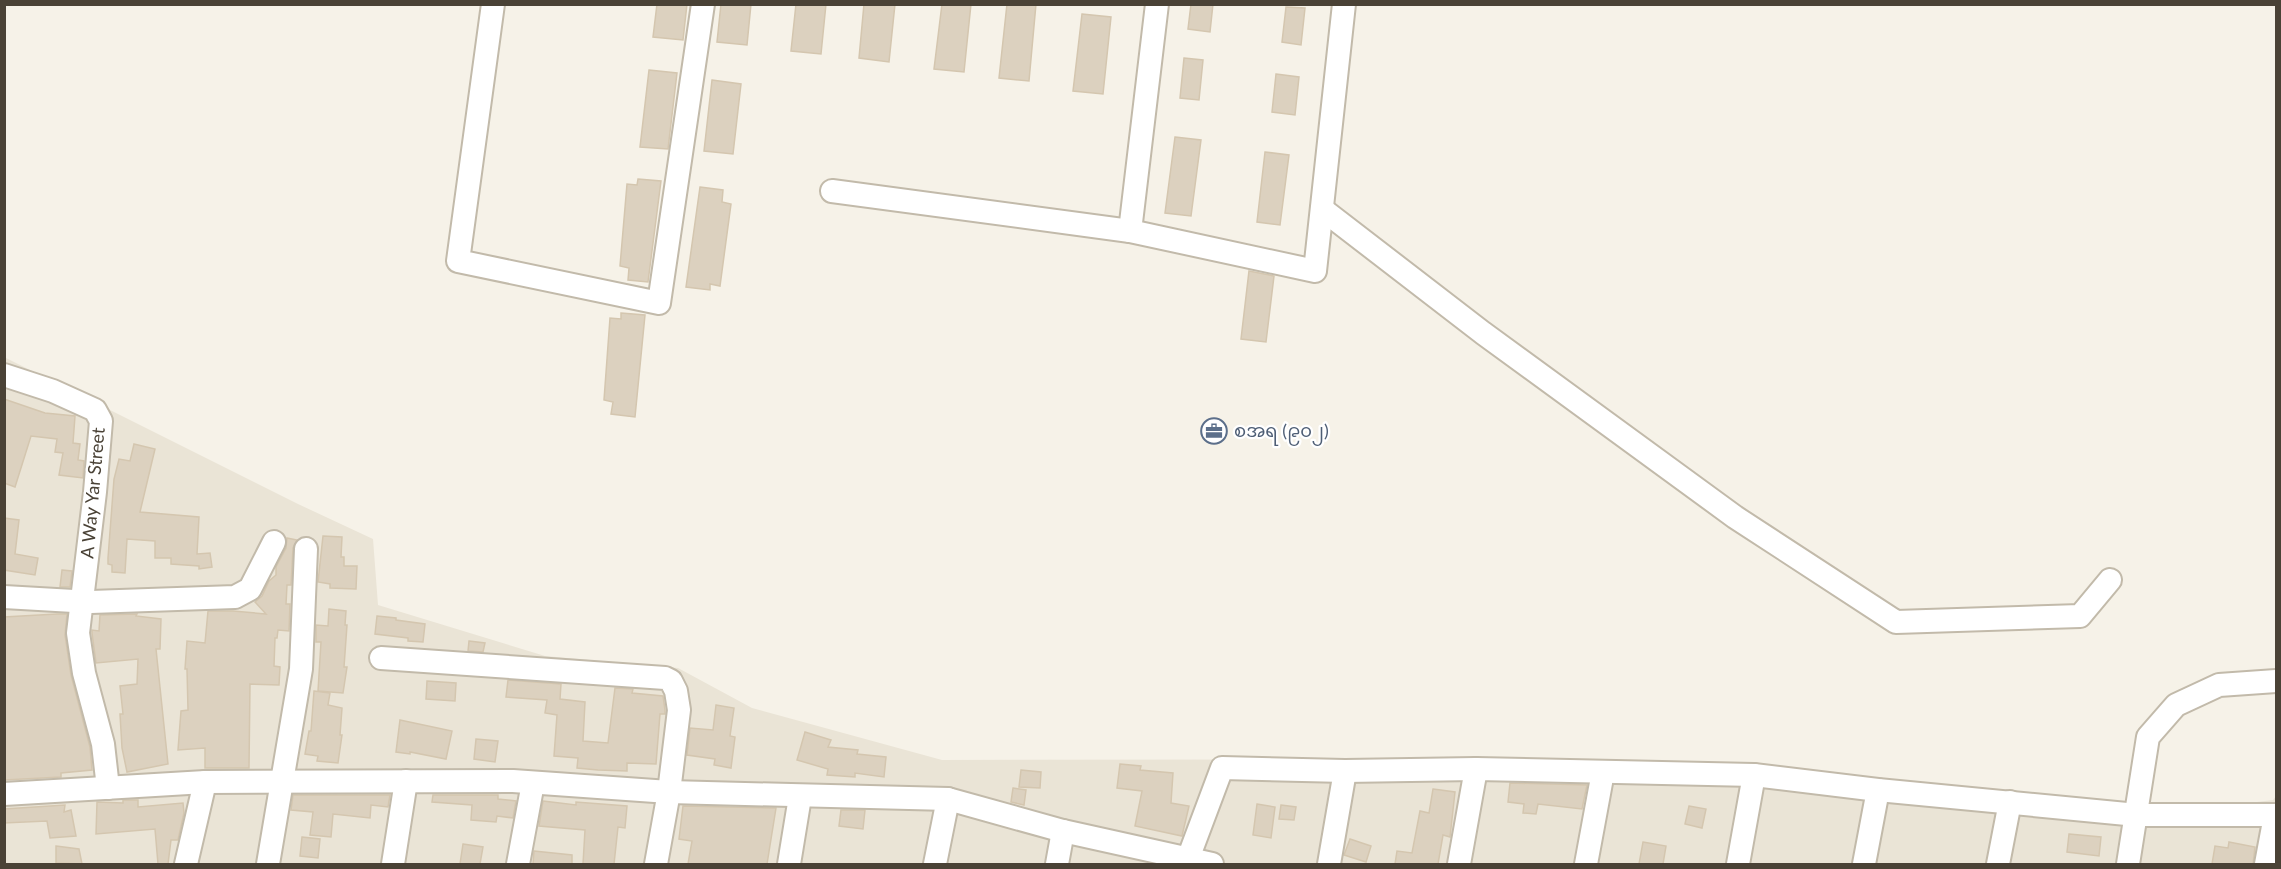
<svg xmlns="http://www.w3.org/2000/svg" width="2281" height="869" viewBox="0 0 2281 869" font-family="Lato,'Noto Sans Myanmar',sans-serif">
	<rect width="100%" height="100%" fill="#f6f2e8"/>
	<path fill="#eae4d6" d="M 4,357 L 298,504 L 373,539 L 378,605 L 545,656 L 678,668 L 752,708 L 942,760 L 1496,759 L 2193,810 L 2273,800 L 2276,796 L 2276,864 L 5,864 Z"/>
	<g fill="#dcd1bf" stroke="#d4c6af" stroke-width="1.5">
		<path d="M 657,4 L 687,4 L 683,40 L 653,37 Z"/>
		<path d="M 721,4 L 751,4 L 747,45 L 717,42 Z"/>
		<path d="M 796,4 L 826,4 L 821,54 L 791,51 Z"/>
		<path d="M 864,4 L 895,4 L 889,62 L 859,58 Z"/>
		<path d="M 942,4 L 971,4 L 964,72 L 934,69 Z"/>
		<path d="M 1007,4 L 1036,4 L 1029,81 L 999,78 Z"/>
		<path d="M 1191,4 L 1213,4 L 1210,32 L 1188,29 Z"/>
		<path d="M 1286,7 L 1305,8 L 1301,45 L 1282,42 Z"/>
		<path d="M 1082,14 L 1111,17 L 1103,94 L 1073,91 Z"/>
		<path d="M 1184,58 L 1203,60 L 1199,100 L 1180,98 Z"/>
		<path d="M 649,70 L 677,73 L 668,149 L 640,147 Z"/>
		<path d="M 1276,74 L 1299,77 L 1295,115 L 1272,112 Z"/>
		<path d="M 712,80 L 741,84 L 733,154 L 704,151 Z"/>
		<path d="M 1175,137 L 1201,140 L 1191,216 L 1165,213 Z"/>
		<path d="M 1265,152 L 1289,155 L 1280,225 L 1257,222 Z"/>
		<path d="M 638,179 L 661,181 L 648,282 L 628,280 L 629,268 L 620,266 L 627,184 L 637,185 Z"/>
		<path d="M 700,187 L 723,190 L 722,202 L 731,204 L 720,286 L 710,284 L 710,290 L 686,287 Z"/>
		<path d="M 1249,271 L 1274,276 L 1266,342 L 1241,339 Z"/>
		<path d="M 621,313 L 645,315 L 635,417 L 611,414 L 613,402 L 604,400 L 610,318 L 621,319 Z"/>
		<path d="M 4,399 L 45,413 L 75,416 L 73,443 L 80,444 L 78,460 L 84,461 L 83,478 L 59,475 L 63,453 L 55,452 L 57,439 L 31,436 L 15,487 L 4,483 Z"/>
		<path d="M 134,444 L 155,449 L 140,512 L 199,517 L 197,554 L 210,553 L 212,567 L 199,569 L 199,566 L 171,564 L 171,558 L 155,558 L 155,541 L 127,539 L 125,573 L 112,572 L 112,565 L 108,564 L 108,558 L 114,479 L 119,459 L 130,461 Z"/>
		<path d="M 4,518 L 19,520 L 15,554 L 38,558 L 35,575 L 4,570 Z"/>
		<path d="M 323,536 L 342,537 L 341,557 L 344,557 L 344,566 L 357,566 L 356,589 L 330,588 L 330,584 L 318,582 Z"/>
		<path d="M 287,538 L 297,540 L 293,548 L 291,585 L 287,585 L 286,604 L 290,604 L 289,631 L 278,630 L 277,638 L 275,638 L 274,666 L 280,667 L 279,685 L 250,684 L 249,768 L 205,768 L 205,748 L 178,750 L 181,711 L 188,710 L 187,669 L 185,669 L 187,641 L 205,643 L 208,611 L 233,611 L 266,614 L 255,602 L 262,596 L 269,581 L 276,575 L 276,567 L 286,548 Z"/>
		<path d="M 62,570 L 72,571 L 70,587 L 60,587 Z"/>
		<path d="M 329,609 L 346,611 L 345,625 L 347,625 L 344,667 L 347,667 L 343,693 L 318,691 L 321,642 L 316,642 L 316,625 L 328,626 Z"/>
		<path d="M 57,614 L 67,614 L 65,635 L 71,675 L 90,747 L 92,770 L 61,773 L 61,777 L 4,780 L 4,617 Z"/>
		<path d="M 137,614 L 136,616 L 161,619 L 160,649 L 156,649 L 168,764 L 127,772 L 122,748 L 120,714 L 123,714 L 120,686 L 137,684 L 138,659 L 96,663 L 92,633 L 92,630 L 99,631 L 100,615 Z"/>
		<path d="M 377,616 L 396,618 L 396,620 L 425,624 L 423,642 L 408,641 L 408,638 L 375,634 Z"/>
		<path d="M 469,641 L 485,643 L 483,652 L 468,651 Z"/>
		<path d="M 508,680 L 561,684 L 560,699 L 585,702 L 583,741 L 608,743 L 615,688 L 633,689 L 632,693 L 663,696 L 665,710 L 665,714 L 660,714 L 656,764 L 627,763 L 627,771 L 598,770 L 577,768 L 578,758 L 554,756 L 557,715 L 545,713 L 547,700 L 506,697 Z"/>
		<path d="M 427,681 L 456,683 L 455,701 L 426,699 Z"/>
		<path d="M 314,691 L 330,693 L 328,705 L 342,708 L 340,735 L 342,735 L 338,763 L 317,761 L 318,756 L 305,754 L 309,731 L 311,731 Z"/>
		<path d="M 716,705 L 734,708 L 730,736 L 735,737 L 731,768 L 714,765 L 715,759 L 687,755 L 690,728 L 713,730 Z"/>
		<path d="M 400,720 L 452,731 L 446,759 L 410,752 L 410,754 L 396,752 Z"/>
		<path d="M 805,732 L 831,740 L 828,747 L 858,750 L 857,754 L 886,757 L 884,777 L 855,773 L 855,777 L 827,775 L 828,769 L 797,760 Z"/>
		<path d="M 476,739 L 498,741 L 495,762 L 474,759 Z"/>
		<path d="M 1120,764 L 1141,766 L 1140,770 L 1173,773 L 1171,803 L 1189,806 L 1182,836 L 1135,826 L 1142,791 L 1117,788 Z"/>
		<path d="M 1021,770 L 1041,772 L 1040,788 L 1019,787 Z"/>
		<path d="M 1510,783 L 1587,785 L 1582,809 L 1538,804 L 1536,814 L 1523,813 L 1524,804 L 1508,802 Z"/>
		<path d="M 1013,788 L 1026,790 L 1024,805 L 1011,802 Z"/>
		<path d="M 1433,789 L 1455,792 L 1450,837 L 1443,835 L 1438,864 L 1395,864 L 1397,851 L 1412,853 L 1420,811 L 1429,813 Z"/>
		<path d="M 293,795 L 390,795 L 388,807 L 371,805 L 370,818 L 333,814 L 331,837 L 310,835 L 313,812 L 291,810 Z"/>
		<path d="M 433,795 L 498,795 L 498,799 L 516,801 L 513,818 L 497,816 L 496,822 L 471,820 L 472,805 L 432,802 Z"/>
		<path d="M 123,800 L 138,800 L 138,807 L 183,803 L 184,813 L 178,840 L 171,840 L 168,864 L 158,864 L 155,829 L 96,834 L 97,802 L 123,803 Z"/>
		<path d="M 543,801 L 576,805 L 576,802 L 627,806 L 625,828 L 618,827 L 614,864 L 583,864 L 585,830 L 539,826 Z"/>
		<path d="M 1257,804 L 1275,807 L 1271,838 L 1253,835 Z"/>
		<path d="M 65,805 L 64,812 L 71,810 L 76,836 L 50,838 L 47,821 L 4,823 L 4,809 Z"/>
		<path d="M 1281,805 L 1296,807 L 1294,820 L 1279,819 Z"/>
		<path d="M 683,806 L 776,808 L 767,864 L 688,864 L 692,841 L 679,839 Z"/>
		<path d="M 1689,806 L 1706,809 L 1702,828 L 1685,824 Z"/>
		<path d="M 841,810 L 865,810 L 863,829 L 839,826 Z"/>
		<path d="M 2069,834 L 2101,837 L 2099,856 L 2067,852 Z"/>
		<path d="M 302,837 L 320,839 L 318,858 L 300,856 Z"/>
		<path d="M 1350,839 L 1371,846 L 1366,862 L 1344,855 Z"/>
		<path d="M 1643,842 L 1666,846 L 1663,864 L 1639,864 Z"/>
		<path d="M 2229,842 L 2255,847 L 2253,864 L 2212,864 L 2215,846 L 2228,848 Z"/>
		<path d="M 463,844 L 483,847 L 480,864 L 460,864 Z"/>
		<path d="M 56,846 L 79,849 L 82,864 L 56,863 Z"/>
		<path d="M 534,851 L 572,855 L 572,864 L 533,864 Z"/>
	</g>
	<g fill="none" stroke-linecap="round" stroke-linejoin="round">
		<g stroke="#c2baaa" stroke-width="26">
			<g id="minor">
				<path d="M 493,4 L 458,261 L 659,303 L 703,4"/>
				<path d="M 832,191 L 1130,231 L 1315,271 L 1344,4"/>
				<path d="M 1322,209 L 1483,333 L 1735,517 L 1896,622 L 2080,616 L 2110,580"/>
				<path d="M 1130,231 L 1157,4"/>
				<path d="M 4,375 L 53,391 L 95,410 L 101,421 L 95,492 L 78,633 L 84,673 L 103,744 L 108,788"/>
				<path d="M 4,597 L 91,602 L 235,597 L 250,589 L 274,542"/>
				<path d="M 381,658 L 665,678 L 671,681 L 676,691 L 679,710 L 669,792 L 656,864"/>
				<path d="M 4,794 L 205,782 L 513,781 L 669,792 L 948,799 L 1063,831 L 1212,864"/>
				<path d="M 186,864 L 205,782"/>
				<path d="M 268,864 L 301,669 L 306,549"/>
				<path d="M 393,864 L 406,781"/>
				<path d="M 518,864 L 533,783"/>
				<path d="M 789,864 L 800,797"/>
				<path d="M 935,864 L 948,799"/>
				<path d="M 1057,864 L 1063,831"/>
				<path d="M 1186,864 L 1222,768 L 1345,771 L 1476,769 L 1754,775 L 1878,790 L 2137,815 L 2276,815"/>
				<path d="M 1329,864 L 1345,771"/>
				<path d="M 1459,864 L 1476,769"/>
				<path d="M 1586,864 L 1603,772"/>
				<path d="M 1738,864 L 1754,775"/>
				<path d="M 1864,864 L 1878,790"/>
				<path d="M 1998,864 L 2010,802"/>
				<path d="M 2128,864 L 2148,737 L 2176,705 L 2219,685 L 2276,681"/>
				<path d="M 2266,864 L 2275,816"/>
			</g>
		</g>
		<use href="#minor" stroke="#fff" stroke-width="22"/>
	</g>
	<defs>
		<g id="office-ring" transform="scale(1.35)"><circle r="9.5" fill="#fff" stroke="#5c6f8a" stroke-width="1.5"/><path d="M-6-3h4V-5.5h4V-3h4V5H-6ZM-1-4.5V-3h2v-1.5ZM-6 0V1H6V0Z" fill="#5c6f8a"/></g>
	</defs>
	<g fill-rule="evenodd">
		<use href="#office-ring" x="1214" y="431"/>
	</g>
	<g text-anchor="middle" stroke-width="4.5" stroke-linejoin="round" paint-order="stroke">
		<g font-size="18" fill="#4e5e75" stroke="#fff" text-anchor="start">
			<text x="1234" y="437">စအရ (၉၀၂)</text>
		</g>
		<g font-size="18" fill="#4a4236" stroke="#fff">
			<text transform="translate(93 493) rotate(-85)" y="6">A Way Yar Street</text>
		</g>
	</g>
	<rect width="2281" height="869" fill="none" stroke="#4a4236" stroke-width="12"/>
</svg>
